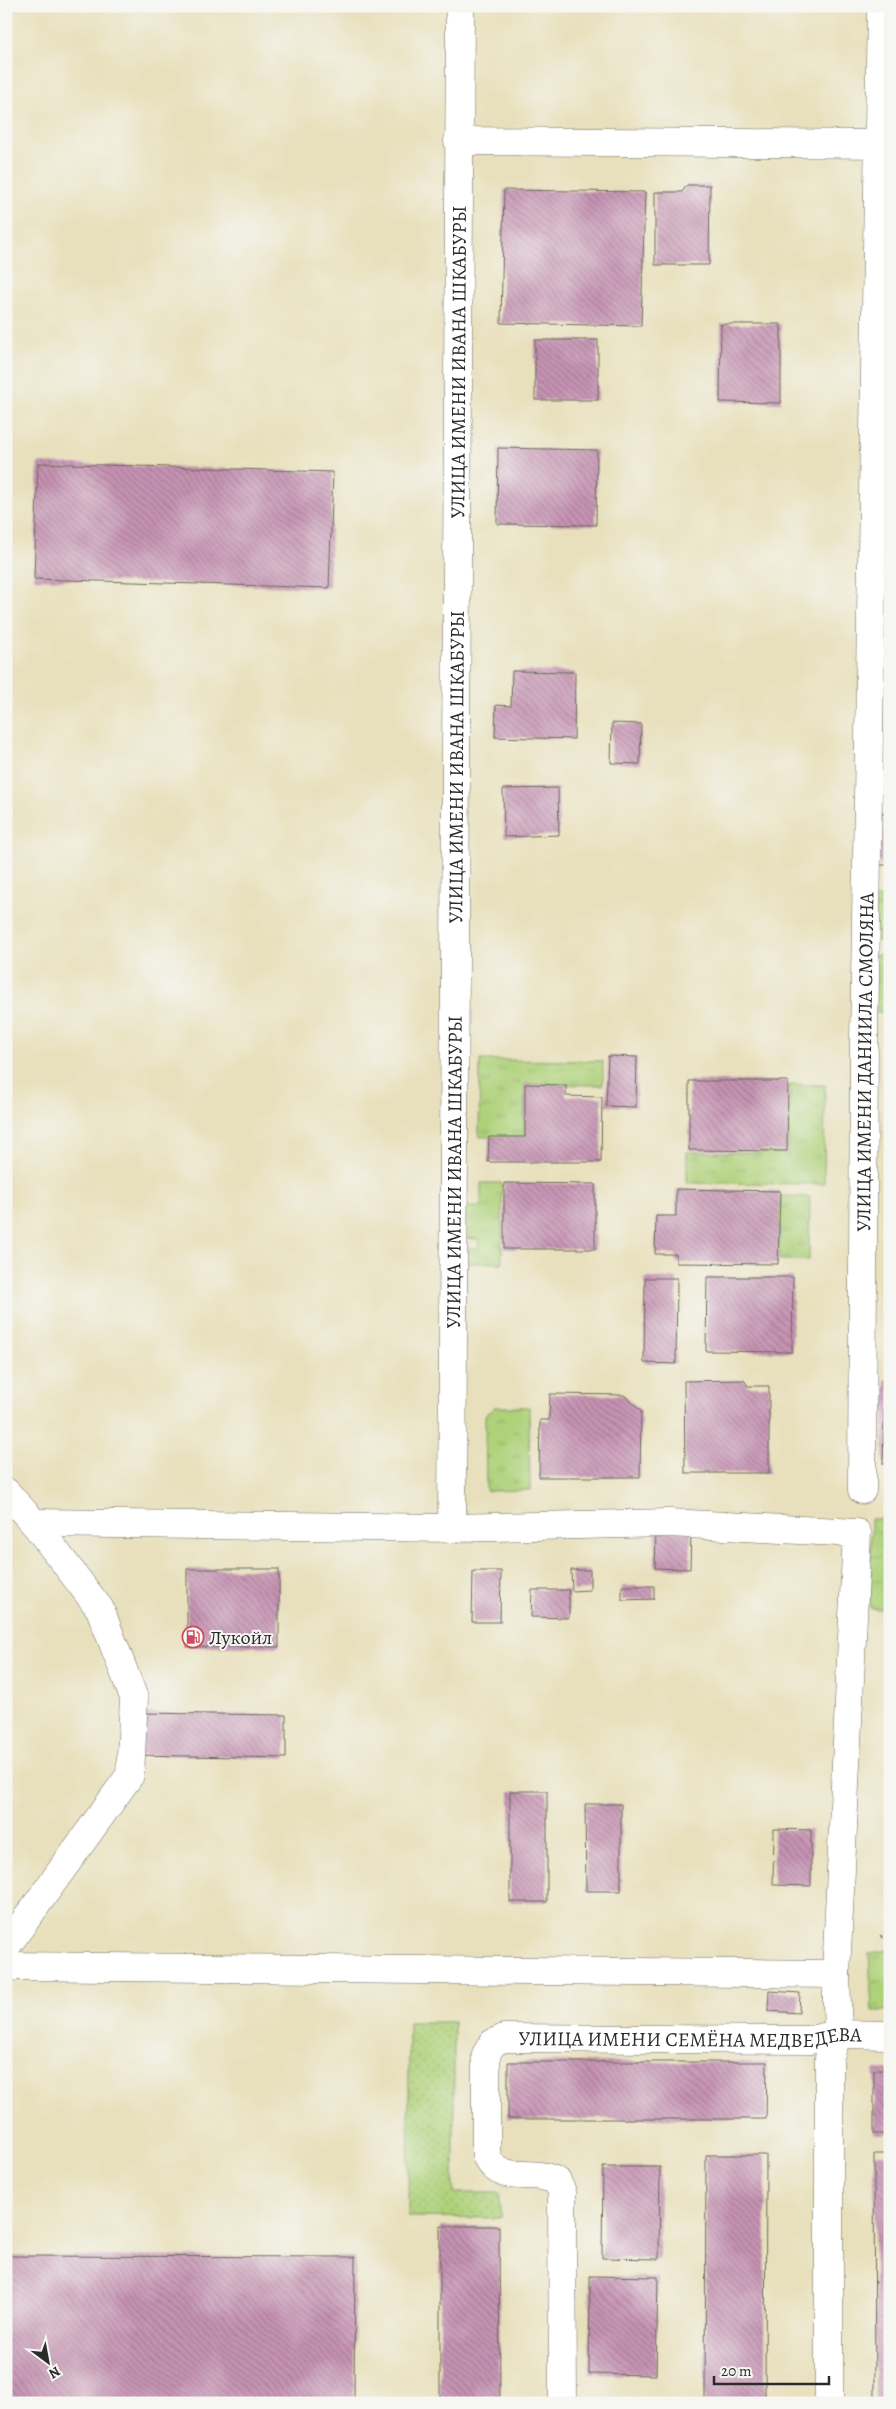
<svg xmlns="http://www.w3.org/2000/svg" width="896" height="2409" viewBox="0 0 896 2409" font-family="Alegreya,serif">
	<defs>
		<pattern id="grass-tufts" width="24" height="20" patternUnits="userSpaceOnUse" patternTransform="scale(1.25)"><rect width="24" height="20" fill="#aed179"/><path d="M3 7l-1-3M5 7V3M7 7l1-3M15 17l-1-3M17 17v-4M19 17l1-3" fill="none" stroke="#96b469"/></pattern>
		<pattern id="park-dots" width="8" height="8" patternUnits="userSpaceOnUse" patternTransform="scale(1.25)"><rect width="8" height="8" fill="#aed179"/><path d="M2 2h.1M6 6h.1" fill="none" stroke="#96b469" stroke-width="1.8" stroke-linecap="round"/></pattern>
		<pattern id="building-back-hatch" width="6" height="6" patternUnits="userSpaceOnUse" patternTransform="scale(1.25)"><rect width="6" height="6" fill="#c693b3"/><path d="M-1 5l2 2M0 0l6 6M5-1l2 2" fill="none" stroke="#a17892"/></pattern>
	</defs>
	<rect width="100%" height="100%" fill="#f6f6f2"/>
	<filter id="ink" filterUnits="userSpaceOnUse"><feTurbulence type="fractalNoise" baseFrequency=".02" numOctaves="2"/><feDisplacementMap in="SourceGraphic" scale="10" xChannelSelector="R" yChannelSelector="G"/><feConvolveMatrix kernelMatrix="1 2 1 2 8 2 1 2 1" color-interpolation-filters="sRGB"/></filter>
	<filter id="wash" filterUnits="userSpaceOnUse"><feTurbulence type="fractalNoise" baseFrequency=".0096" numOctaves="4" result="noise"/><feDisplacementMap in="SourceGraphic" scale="20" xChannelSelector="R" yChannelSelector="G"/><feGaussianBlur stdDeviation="1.12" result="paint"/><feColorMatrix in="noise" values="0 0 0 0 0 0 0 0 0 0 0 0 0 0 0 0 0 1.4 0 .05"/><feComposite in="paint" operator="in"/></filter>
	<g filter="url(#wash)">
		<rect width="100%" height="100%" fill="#e8e0bc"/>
		<g fill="url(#grass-tufts)" stroke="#6c7e52">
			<path d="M 887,872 L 890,872 L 890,1012 L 872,1012 L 872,955 L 883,955 L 883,941 L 872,940 L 871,898 L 887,897 Z"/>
			<path d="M 480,1060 L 603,1061 L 603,1085 L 525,1084 L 524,1137 L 479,1137 Z"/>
			<path d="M 790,1085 L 825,1085 L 824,1184 L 687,1183 L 687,1152 L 788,1153 Z"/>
			<rect x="887" y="1123" width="3" height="58"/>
			<path d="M 481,1183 L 502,1183 L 502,1263 L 464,1263 L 464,1248 L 479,1248 L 478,1239 L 464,1238 L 464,1207 L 481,1207 Z"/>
			<path d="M 780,1196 L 810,1197 L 809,1260 L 779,1260 Z"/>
			<path d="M 495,1407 L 529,1407 L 530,1490 L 486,1491 L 485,1415 Z"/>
			<path d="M 871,1519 L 890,1519 L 890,1610 L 870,1608 Z"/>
			<path d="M 890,1950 L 890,2011 L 872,2011 L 869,1953 Z"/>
		</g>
		<path fill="url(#park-dots)" stroke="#6c7e52" d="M 409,2022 L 454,2022 L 454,2193 L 500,2193 L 500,2218 L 408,2217 Z"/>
		<g id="blocks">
			<g fill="url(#building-back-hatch)">
				<path d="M 687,185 L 710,185 L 709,265 L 655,265 L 655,192 L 682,192 Z"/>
				<path d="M 504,190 L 645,192 L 641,326 L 501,323 Z"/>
				<path d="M 721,324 L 781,324 L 781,403 L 720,402 Z"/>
				<rect x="535" y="340" width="63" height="60"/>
				<path d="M 498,448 L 597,450 L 596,525 L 497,524 Z"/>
				<path d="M 38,463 L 333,472 L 329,588 L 34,579 Z"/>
				<path d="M 512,671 L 575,672 L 574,739 L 495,737 L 496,705 L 511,706 Z"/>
				<path d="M 612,723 L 641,724 L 640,764 L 611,763 Z"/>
				<path d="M 558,788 L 559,835 L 504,837 L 503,789 Z"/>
				<rect x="879" y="814" width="11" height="51"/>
				<path d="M 608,1056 L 637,1057 L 636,1107 L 606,1106 Z"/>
				<path d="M 689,1081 L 788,1081 L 787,1151 L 689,1150 Z"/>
				<path d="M 525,1084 L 566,1085 L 566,1096 L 602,1097 L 601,1162 L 488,1162 L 489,1137 L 525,1137 Z"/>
				<path d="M 504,1183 L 595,1184 L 595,1249 L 504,1249 Z"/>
				<path d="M 676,1189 L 780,1191 L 778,1264 L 676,1263 L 676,1254 L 655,1254 L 656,1216 L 676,1216 Z"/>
				<path d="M 707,1277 L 793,1277 L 792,1352 L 706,1351 Z"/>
				<path d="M 645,1278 L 677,1278 L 676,1364 L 644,1363 Z"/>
				<path d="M 885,1379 L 890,1379 L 890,1464 L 883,1464 Z"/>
				<path d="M 744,1380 L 748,1386 L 769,1386 L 769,1473 L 685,1473 L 684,1381 Z"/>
				<path d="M 550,1394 L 624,1395 L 641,1411 L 640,1477 L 539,1477 L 540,1420 L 549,1420 Z"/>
				<path d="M 656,1531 L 691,1532 L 690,1569 L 655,1568 Z"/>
				<rect x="187" y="1569" width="92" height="78"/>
				<path d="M 571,1570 L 590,1570 L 590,1590 L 572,1591 Z"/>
				<path d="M 473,1571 L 501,1571 L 500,1622 L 472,1622 Z"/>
				<path d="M 622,1586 L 654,1586 L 654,1599 L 622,1600 Z"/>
				<path d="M 532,1590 L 569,1590 L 569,1618 L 531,1617 Z"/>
				<path d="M 136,1713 L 286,1715 L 286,1758 L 135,1755 Z"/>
				<rect x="510" y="1791" width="37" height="111"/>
				<path d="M 585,1804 L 621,1804 L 621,1891 L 586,1891 Z"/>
				<path d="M 774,1829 L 811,1830 L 811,1886 L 773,1885 Z"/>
				<path d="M 769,1991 L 800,1993 L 799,2013 L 768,2011 Z"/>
				<path d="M 508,2062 L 767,2062 L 766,2119 L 508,2119 Z"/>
				<rect x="874" y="2070" width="16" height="64"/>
				<path d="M 874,2154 L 890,2154 L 890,2403 L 875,2403 Z"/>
				<path d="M 706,2155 L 766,2155 L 765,2403 L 705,2403 Z"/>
				<path d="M 603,2167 L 660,2167 L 659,2259 L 602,2258 Z"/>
				<path d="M 440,2226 L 499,2226 L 500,2403 L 440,2403 Z"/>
				<path d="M 6,2256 L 355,2257 L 354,2403 L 6,2403 Z"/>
				<path d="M 590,2276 L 658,2277 L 656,2375 L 589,2374 Z"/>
			</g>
		</g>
	</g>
	<g filter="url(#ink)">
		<use href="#blocks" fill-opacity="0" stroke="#6d6a5e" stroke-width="1"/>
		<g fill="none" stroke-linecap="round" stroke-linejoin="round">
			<g stroke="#6d6a5e" stroke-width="29">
				<g id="minor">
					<path d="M 458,141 L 890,144"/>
					<path id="s1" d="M 862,1490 L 864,1041 L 881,6"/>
					<path d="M 6,1492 L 34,1523 L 100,1609 L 134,1698 L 130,1775 L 6,1947"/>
					<path id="s2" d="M 452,1528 L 460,6"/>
					<path d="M 6,1966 L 836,1974 L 857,1533 L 669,1523 L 452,1528 L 34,1523"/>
					<path id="s3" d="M 563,2403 L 562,2192 L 557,2181 C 529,2167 502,2187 486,2156 L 486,2054 L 493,2043 L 504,2038 L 810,2040 L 838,2034 L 890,2035"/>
					<path d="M 829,2403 L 829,2058 L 838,2034 L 836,1974"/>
				</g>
			</g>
			<path stroke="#6d6a5e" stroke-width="3" stroke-dasharray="1 4" stroke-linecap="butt" d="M 890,1931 L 879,1937 L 890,1937"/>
			<use href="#minor" stroke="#fff" stroke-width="28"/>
		</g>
	</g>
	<defs>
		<g id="fuel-ring" transform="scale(1.125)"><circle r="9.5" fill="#f6f6f2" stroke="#d1495b" stroke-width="1.5"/><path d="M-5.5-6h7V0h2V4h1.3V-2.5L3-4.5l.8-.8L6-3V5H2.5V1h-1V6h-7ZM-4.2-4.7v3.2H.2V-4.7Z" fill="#d1495b"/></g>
	</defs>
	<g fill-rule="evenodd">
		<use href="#fuel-ring" x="193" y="1637"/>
	</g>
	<g text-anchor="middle" stroke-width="4" stroke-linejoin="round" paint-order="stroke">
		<g font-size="20" fill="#2b2b2b" stroke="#f6f6f2">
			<text dy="7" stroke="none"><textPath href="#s2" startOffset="1166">УЛИЦА ИМЕНИ ИВАНА ШКАБУРЫ</textPath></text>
			<text dy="7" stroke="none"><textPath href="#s2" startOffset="761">УЛИЦА ИМЕНИ ИВАНА ШКАБУРЫ</textPath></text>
			<text dy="7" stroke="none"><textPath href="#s1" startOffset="428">УЛИЦА ИМЕНИ ДАНИИЛА СМОЛЯНА</textPath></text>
			<text dy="7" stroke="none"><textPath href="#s2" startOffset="356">УЛИЦА ИМЕНИ ИВАНА ШКАБУРЫ</textPath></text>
			<text dy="7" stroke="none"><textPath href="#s3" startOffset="616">УЛИЦА ИМЕНИ СЕМЁНА МЕДВЕДЕВА</textPath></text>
		</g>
		<g font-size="20" fill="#2b2b2b" stroke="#f6f6f2" text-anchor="start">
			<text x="209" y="1644">Лукойл</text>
		</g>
	</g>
	<rect width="896" height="2409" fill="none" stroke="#f6f6f2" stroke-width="25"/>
	<g transform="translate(48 2362) rotate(148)" stroke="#f6f6f2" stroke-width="4" paint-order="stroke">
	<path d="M0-4L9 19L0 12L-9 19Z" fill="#2b2b2b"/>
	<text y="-8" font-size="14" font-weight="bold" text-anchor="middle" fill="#2b2b2b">N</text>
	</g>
	<path d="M714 2376v8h115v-8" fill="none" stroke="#2b2b2b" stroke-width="2.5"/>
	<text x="721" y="2376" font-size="15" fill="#2b2b2b" stroke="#f6f6f2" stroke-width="4" paint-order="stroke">20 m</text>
</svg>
